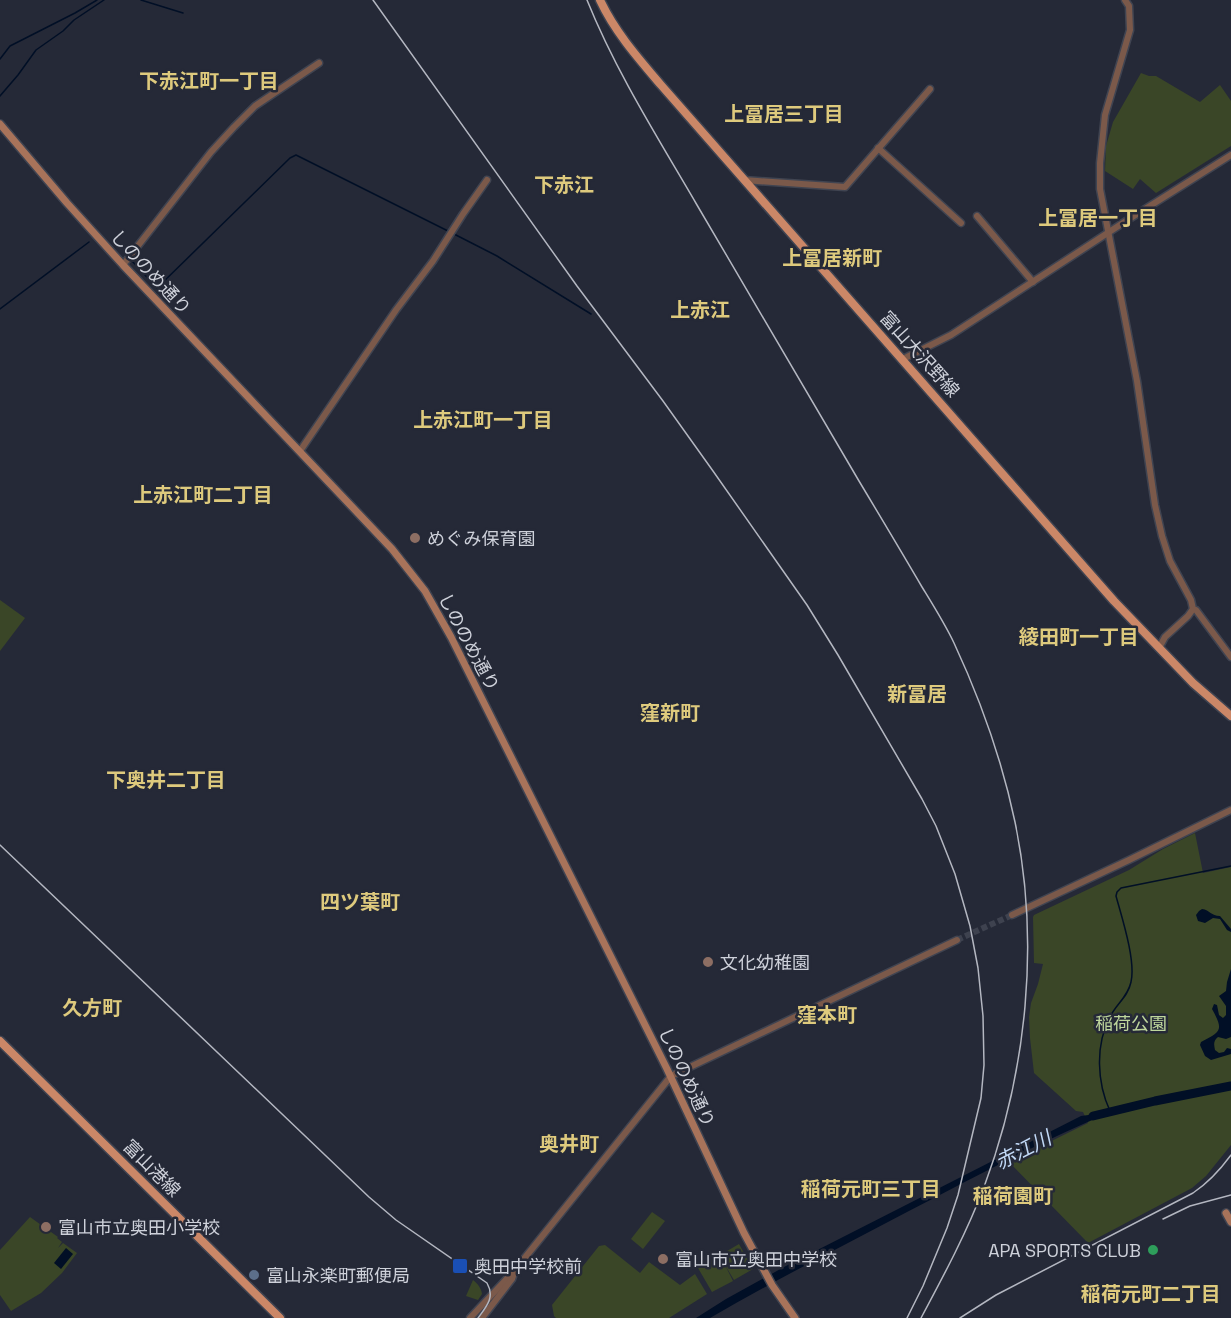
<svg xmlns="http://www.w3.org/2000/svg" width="1231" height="1318" font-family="'Space Grotesk','Noto Sans JP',sans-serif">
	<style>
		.green { fill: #3a4627 }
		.water { fill: #010f26 }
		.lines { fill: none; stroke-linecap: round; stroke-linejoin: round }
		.stream { stroke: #010f26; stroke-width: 1.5 }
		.river { stroke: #010f26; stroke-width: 9 }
		.tertiary-tunnel { stroke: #3e424f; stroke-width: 6; stroke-dasharray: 6 3; stroke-linecap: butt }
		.tertiary-casing { stroke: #404451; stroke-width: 9 }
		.secondary-casing { stroke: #404451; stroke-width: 10 }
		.primary-casing { stroke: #404451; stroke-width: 11 }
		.tertiary { stroke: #7b594a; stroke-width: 6 }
		.secondary { stroke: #a8735a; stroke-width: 7 }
		.primary { stroke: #cb8767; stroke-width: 8 }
		.tram { stroke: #b4b7c1; stroke-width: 1.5 }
		.rail { stroke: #b4b7c1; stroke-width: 1.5 }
		.education-dot { fill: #8d6e63; stroke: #252937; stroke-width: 2 }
		.leisure-dot { fill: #2e9e5b; stroke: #252937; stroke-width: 2 }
		.transit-dot { fill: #1a4fb4; stroke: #252937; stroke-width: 2 }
		.service-dot { fill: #5c6f8a; stroke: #252937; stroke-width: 2 }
		.labels { text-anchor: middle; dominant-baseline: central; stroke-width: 5; stroke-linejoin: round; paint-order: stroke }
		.street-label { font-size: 18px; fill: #ced1da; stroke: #252937 }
		.poi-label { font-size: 18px; fill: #ced1da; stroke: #252937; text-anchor: start }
		.park-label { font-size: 18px; fill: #bed69c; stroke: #252937 }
		.neighbourhood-label { font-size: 20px; font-weight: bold; fill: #deca7d; stroke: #252937 }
		.water-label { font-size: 20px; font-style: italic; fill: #c1d8f6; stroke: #252937 }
	</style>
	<rect width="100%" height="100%" fill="#252937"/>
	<g class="green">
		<path d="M1141 73 1149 76H1156L1200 102 1220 85 1231 101V146L1156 193 1140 179 1133 189 1105 171 1106 146 1113 122Z"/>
		<path d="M0 600 25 618 0 651Z"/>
		<path d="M1195 833 1203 873 1231 867V1145L1206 1176 1192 1188 1088 1243 1009 1162 1088 1123 1083 1112 1076 1111 1034 1073 1030 1038 1029 1017 1031 1003 1038 984 1043 964 1034 963 1033 917 1034 915 1129 870 1163 849Z"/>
		<path d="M652 1212 665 1221 643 1249 631 1239Z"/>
		<path d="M30 1217 58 1237 57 1238 62 1242 58 1248 63 1243 77 1253 62 1273 41 1293 11 1311 0 1295V1250Z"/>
		<path d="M739 1244 753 1269 734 1280 725 1265 733 1281 712 1292 698 1268Z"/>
		<path d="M605 1245 640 1273 649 1262 680 1285 695 1274 707 1294 669 1318H556L554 1316 552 1305 599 1246Z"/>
		<path d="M473 1280C478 1284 481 1288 482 1294L478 1300 466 1296Z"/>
	</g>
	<g class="water">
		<path d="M1202 909C1210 910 1211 916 1220 916L1231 929V932L1227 930 1220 919 1213 918 1205 923 1198 921 1196 915 1199 911Z"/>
		<path d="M1231 969V1037L1226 1039 1218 1037C1213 1041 1214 1045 1215 1050L1219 1053 1224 1052 1227 1048 1231 1049V1054L1211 1060 1205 1056 1200 1045 1201 1042C1221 1031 1224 1031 1212 1009L1214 1004 1217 1005 1219 1015 1223 1018 1226 1015V1006L1219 996 1226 991 1227 982Z"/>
		<path d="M1111 1112C1042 1141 974 1177 907 1212 841 1247 775 1280 710 1318H696L726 1299 784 1267 1081 1116Z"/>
		<path d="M66 1248 73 1254 61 1269 54 1263Z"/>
	</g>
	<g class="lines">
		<g class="stream">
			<path d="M141 0 183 13"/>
			<path d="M0 59 10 46 75 13 97 0"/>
			<path d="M0 96 18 75 36 50 63 31 74 20 104 0"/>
			<path d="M452 233 497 256 591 314"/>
			<path d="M132 261 157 288 290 158 296 155 448 231"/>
			<path d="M0 309 89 242"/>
			<path d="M1110 1111C1097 1083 1095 1045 1110 1017 1116 1004 1128 997 1131 982 1136 961 1122 918 1116 896L1117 892 1121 888 1231 866"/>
		</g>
		<path class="river" d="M1093 1116 1155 1101 1231 1086"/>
		<path class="tertiary-tunnel" d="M957 940 1012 915"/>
		<g class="tertiary-casing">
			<g id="tertiary">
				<path d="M1125 0 1129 6 1130 30 1105 115 1100 163V189L1137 381 1155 505 1162 536 1170 561 1191 600 1193 609 1196 610 1231 657"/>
				<path d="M878 148 961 223"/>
				<path d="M744 180 845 187 930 89"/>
				<path d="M977 216 1033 282"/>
				<path d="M123 265 211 152 234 127 255 106 319 63"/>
				<path d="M903 359 951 335 1126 221 1231 155"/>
				<path d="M300 451 396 310 433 261 463 214 487 180"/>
				<path d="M1159 648 1165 637 1188 616 1193 609"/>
				<path d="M1012 915 1129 860 1231 810"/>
				<path d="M470 1318 515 1270 671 1076 957 940"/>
				<path d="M482 1318 512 1279 515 1270"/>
			</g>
		</g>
		<g class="secondary-casing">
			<g id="secondary">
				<path d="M0 124 67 203 123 265 392 549 425 591 451 637 667 1069 744 1233 772 1285 795 1318"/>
				<path d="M1226 1213 1231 1222"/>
			</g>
		</g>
		<g class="primary-casing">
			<g id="primary">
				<path d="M600 0C615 32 638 58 661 85L1114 601 1193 683 1231 716"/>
				<path d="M0 1041 280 1318"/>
			</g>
		</g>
		<use href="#tertiary" class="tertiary"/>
		<use href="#secondary" class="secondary"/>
		<use href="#primary" class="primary"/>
		<path class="tram" d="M0 845 369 1197 396 1220 487 1283C495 1297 487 1306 478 1318"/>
		<g class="rail">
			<path d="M373 0 577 286 663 401 713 471 807 605 838 655 922 799 936 826 955 874 970 926 978 968 983 1016 984 1065 981 1098 958 1195 947 1228 923 1286 907 1318"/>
			<path d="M587 0C616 72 658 138 697 205 750 297 804 389 859 481 880 516 901 551 922 587 933 605 945 624 954 643 981 701 1002 760 1015 822 1040 942 1027 1072 984 1187 967 1232 944 1275 921 1318"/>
			<path d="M1163 1219 1190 1206 1231 1195"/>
			<path d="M960 1318 996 1295 1193 1193C1208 1183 1220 1170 1231 1155"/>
		</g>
	</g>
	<g class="education-dot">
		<circle cx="415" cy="538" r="6"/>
		<circle cx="708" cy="962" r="6"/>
		<circle cx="46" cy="1227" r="6"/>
		<circle cx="663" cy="1259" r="6"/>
	</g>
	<circle class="leisure-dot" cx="1153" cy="1250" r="6"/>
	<rect class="transit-dot" x="452" y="1258" width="16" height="16" rx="3"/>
	<circle class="service-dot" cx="254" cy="1275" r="6"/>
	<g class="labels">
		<g class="street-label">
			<text transform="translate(151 272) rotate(47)">しののめ通り</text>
			<text transform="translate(920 354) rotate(48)">富山大沢野線</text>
			<text transform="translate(469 642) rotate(62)">しののめ通り</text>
			<text transform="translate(687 1077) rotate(65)">しののめ通り</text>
			<text transform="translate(152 1168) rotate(45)">富山港線</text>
		</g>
		<g class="poi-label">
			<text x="427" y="538">めぐみ保育園</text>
			<text x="720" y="962">文化幼稚園</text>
			<text x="58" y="1227">富山市立奥田小学校</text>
			<text x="1141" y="1250" text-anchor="end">APA SPORTS CLUB</text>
			<text x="675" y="1259">富山市立奥田中学校</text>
			<text x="474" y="1266">奥田中学校前</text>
			<text x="266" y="1275">富山永楽町郵便局</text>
		</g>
		<g class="park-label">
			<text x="1131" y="1023">稲荷公園</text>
		</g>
		<g class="neighbourhood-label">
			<text x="209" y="81">下赤江町一丁目</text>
			<text x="784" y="114">上冨居三丁目</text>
			<text x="564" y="185">下赤江</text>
			<text x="1098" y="218">上冨居一丁目</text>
			<text x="832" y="258">上冨居新町</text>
			<text x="700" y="310">上赤江</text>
			<text x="483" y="420">上赤江町一丁目</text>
			<text x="203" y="495">上赤江町二丁目</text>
			<text x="1079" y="637">綾田町一丁目</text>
			<text x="917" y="694">新冨居</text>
			<text x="670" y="713">窪新町</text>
			<text x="166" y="780">下奥井二丁目</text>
			<text x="360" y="902">四ツ葉町</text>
			<text x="92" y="1008">久方町</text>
			<text x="827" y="1015">窪本町</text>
			<text x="569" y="1144">奥井町</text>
			<text x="871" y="1189">稲荷元町三丁目</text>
			<text x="1013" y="1196">稲荷園町</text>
			<text x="1151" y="1294">稲荷元町二丁目</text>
		</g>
		<g class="water-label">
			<text transform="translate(1023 1150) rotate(-27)">赤江川</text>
		</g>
	</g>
</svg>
